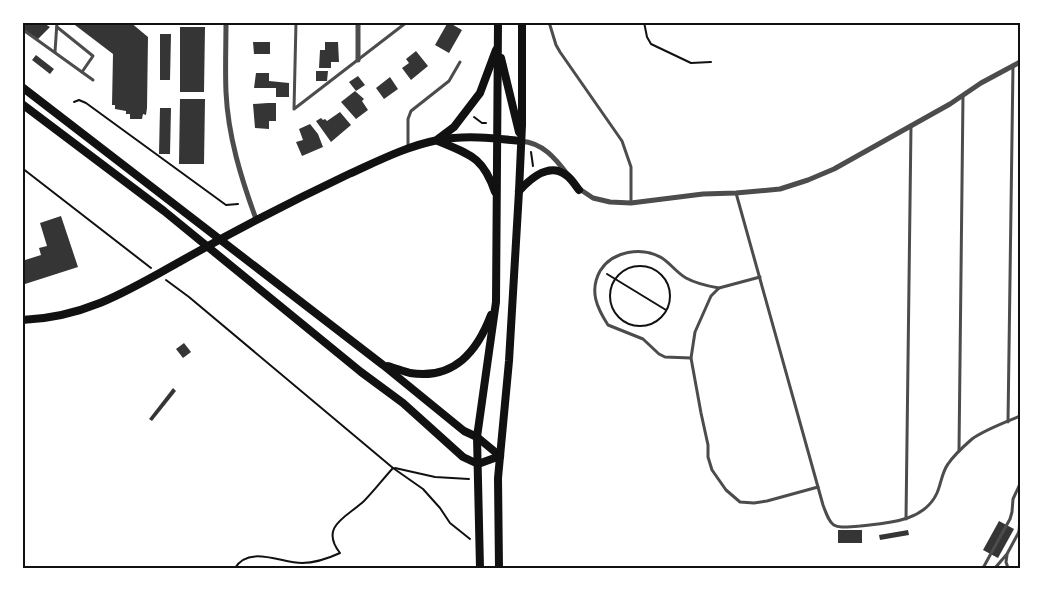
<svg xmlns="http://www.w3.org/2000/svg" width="1043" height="591" font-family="Jost,sans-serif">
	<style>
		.building { fill: #353535 }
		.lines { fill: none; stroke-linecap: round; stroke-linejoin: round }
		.path { stroke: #111; stroke-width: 2 }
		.service { stroke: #4c4c4c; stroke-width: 3 }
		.minor { stroke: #4c4c4c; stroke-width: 5 }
		.secondary { stroke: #111; stroke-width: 8 }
		.neatline { fill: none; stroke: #111; stroke-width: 2 }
	</style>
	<rect width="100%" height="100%" fill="#fff"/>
	<g class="building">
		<path d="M22 22H46L45 24 50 27 38 39 22 28Z"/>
		<path d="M71 22H130L148 37 147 108 146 115 143 114 142 119H130V114H126V111L115 109V105H112L113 54Z"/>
		<path d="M448 22 462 30 449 53 435 45Z"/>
		<path d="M180 27H205L204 92H180Z"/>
		<path d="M160 34H171L170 80H160Z"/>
		<path d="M253 42H270V54H254Z"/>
		<path d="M325 42H338L339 62H331V68H319L320 50H325Z"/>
		<path d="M416 51 428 66 411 80 402 68 409 63 406 59Z"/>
		<path d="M36 55 54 69 50 74 32 60Z"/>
		<path d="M316 71H328L327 81H316Z"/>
		<path d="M256 73H269V81L289 83V97H276V88H254Z"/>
		<path d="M358 76 365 85 356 91 349 82Z"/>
		<path d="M390 77 398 89 384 99 376 88Z"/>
		<path d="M355 91 364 99 362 101 368 110 356 119 341 102Z"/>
		<path d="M180 99H205L204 164H179Z"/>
		<path d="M268 103H276V121H269V129L255 128 253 104Z"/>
		<path d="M160 108H171L170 154H159Z"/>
		<path d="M340 112 351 125 331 142 316 121 321 118 323 120 325 119 327 121Z"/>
		<path d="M310 124 318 134 323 147 302 156 296 142 303 140 299 129Z"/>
		<path d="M61 216 78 267 25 284 22 275V261L41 255 39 248 47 246 40 223Z"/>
		<path d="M184 343 191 352 183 358 176 349Z"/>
		<path d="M173 388 176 391 152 421 149 419Z"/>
		<path d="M999 521 1014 529 998 558 983 550Z"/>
		<rect x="838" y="530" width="24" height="13"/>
		<path d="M908 530 909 535 880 540 879 535Z"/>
	</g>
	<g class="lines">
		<g class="path">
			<path d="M644 22 647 37 651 44 691 63 711 62"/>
			<path d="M74 102 79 100 86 103 226 205 238 204"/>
			<path d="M474 117 482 123H486"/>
			<path d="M531 152 533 166"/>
			<path d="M22 168 151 268"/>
			<circle cx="640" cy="296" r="30"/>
			<path d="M607 274 666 310"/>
			<path d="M166 280 189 297 393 468 423 489 440 508 450 523 470 539"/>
			<path d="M395 468 435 477 469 479"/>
			<path d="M235 568C249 545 281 563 302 563 316 563 327 559 340 553 319 526 347 517 364 501 374 491 383 479 393 468"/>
		</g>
		<g class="service">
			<path d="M296 22 294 109 407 22"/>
			<path d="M549 22 556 45 560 52 622 141 631 167V203"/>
			<path d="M57 27 93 56 82 72"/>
			<path d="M22 29 93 80"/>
			<path d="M55 52 57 22"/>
			<path d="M408 148V119L411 111 449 81 460 62"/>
			<path d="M736 193 823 505C832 530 833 528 860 526 887 523 924 522 937 493 941 484 942 472 948 464 954 455 964 446 972 439 984 430 1006 422 1020 416"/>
			<path d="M760 277 719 288 711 296 695 332 691 358 701 413 708 445V457L712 470 726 490 740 502 754 503 767 501 818 487"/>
			<path d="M691 358 665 357 659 354 643 339 608 325C597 308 589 291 600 271 612 251 642 246 662 258 671 264 677 273 686 278 697 284 707 286 719 288"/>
			<path d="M1008 422 1013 65"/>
			<path d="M959 451 963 95"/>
			<path d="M906 519 911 125"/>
			<path d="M1019 532 1020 517"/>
			<path d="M1007 555 1006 562 1008 568"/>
			<path d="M983 568 1010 519 1012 512 1013 499 1020 484"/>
			<path d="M995 568 1007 554 1020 530"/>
		</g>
		<g class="minor">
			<path d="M226 22C226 46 225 69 226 92 228 136 241 178 256 219"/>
			<path d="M358 60V22"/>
			<path d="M521 141C543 143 555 158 568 175"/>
			<path d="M578 188 593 198 610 202 631 203 703 194 736 193 780 189 808 180 834 169 950 104 981 83 1020 62"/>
		</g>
		<g class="secondary">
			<path d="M501 58 519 132"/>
			<path d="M22 87 383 365 464 431 477 437 500 456"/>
			<path d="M22 104 164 211 361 372 403 403 463 457 478 464 500 456"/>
			<path d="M438 139 454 127 480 93 496 50"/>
			<path d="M438 141C471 155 483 157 495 192"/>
			<path d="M519 191C531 178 549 162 566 175 571 178 575 185 579 190"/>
			<path d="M22 320C84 318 128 291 181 261 236 230 292 201 349 174 378 161 407 146 438 140 466 135 493 138 521 141"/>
			<path d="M388 366C395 368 403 371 410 373 454 380 477 352 491 315"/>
			<path d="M480 568 477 437 496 302 498 22"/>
			<path d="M499 568 498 478 509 361 519 191 522 125V22"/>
		</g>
	</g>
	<rect width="1043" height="591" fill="none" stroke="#ffffff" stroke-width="48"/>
	<rect x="24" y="24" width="995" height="543" class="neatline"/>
</svg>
